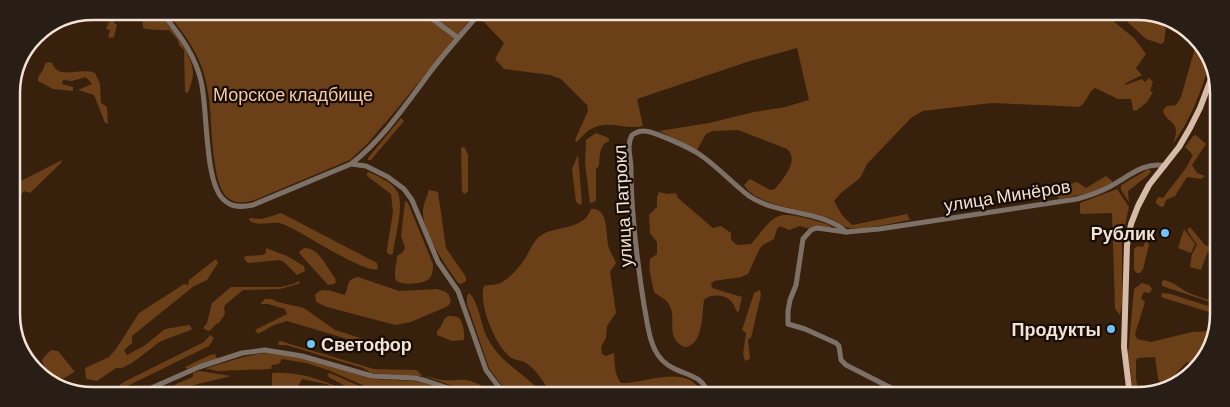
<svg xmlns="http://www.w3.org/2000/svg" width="1230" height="407" font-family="Barlow,sans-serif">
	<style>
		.green { fill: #6b3f17 }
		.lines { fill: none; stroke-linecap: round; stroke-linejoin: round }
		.minor { stroke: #7d7167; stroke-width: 5 }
		.major { stroke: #d5bba8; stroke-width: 6 }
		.poi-dot { fill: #73c1f5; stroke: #170d05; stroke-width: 2 }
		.labels { text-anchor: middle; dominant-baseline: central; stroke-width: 4.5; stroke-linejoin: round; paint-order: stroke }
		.park-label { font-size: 18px; fill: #f6c9a6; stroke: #170d05 }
		.street-label { font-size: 18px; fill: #f3e3d7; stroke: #170d05 }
		.poi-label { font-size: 18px; font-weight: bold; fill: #f3e3d7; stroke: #170d05; text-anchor: end }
		.rim { fill: none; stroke: #f3e3d7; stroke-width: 2.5 }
	</style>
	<rect width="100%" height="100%" fill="#37200c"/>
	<g class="green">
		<path d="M114 11 125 12 119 20H114V23L117 25 114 37 110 38 108 36 110 30 106 29Z"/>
		<path d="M133 11H157C169 26 193 54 193 73 193 80 190 87 188 93L185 92 184 50 179 45 178 40 169 30C160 31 153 29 145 29L143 27 142 16Z"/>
		<path d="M166 11 476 12 398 108 367 144 350 160 252 201C244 203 234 204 227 197 212 184 212 128 210 108 209 96 207 85 204 74 197 50 182 31 166 11Z"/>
		<path d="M488 12 1105 14 1135 39 1146 54 1136 68 1142 75 1126 83 1125 85 1142 79 1145 82 1149 78 1153 82 1150 91 1153 92 1147 102 1136 111 1133 110 1131 99H1118L1095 88C1088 92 1087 103 1079 107L992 103 923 111 911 118 867 164 860 178 841 193 834 201 842 215 852 225 907 214 910 220C898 222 859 231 849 228 842 227 836 220 829 218 806 210 756 206 744 185L750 179 770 190 775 189C783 178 800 161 787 149L738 130 713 131 706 134 697 150 659 131 709 123 754 112 785 107 809 100 797 48 750 61 637 99 643 126C625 130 608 119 591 129 585 132 581 139 576 142L575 140 588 111 587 105 561 79 550 75 504 69 495 59 504 43 481 19Z"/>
		<path d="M1119 14H1158L1160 15 1159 23 1166 28 1164 42 1161 44 1146 39Z"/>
		<path d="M1197 41H1199L1210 62C1201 92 1191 119 1173 144 1174 141 1176 135 1176 131 1176 121 1164 120 1163 110L1167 106 1176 105 1181 97Z"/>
		<path d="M48 62 52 63C53 65 54 68 57 70 65 76 84 68 95 73L100 84 101 103 107 107 108 124 105 123 94 95 78 90 92 84 86 77 72 81 63 80 62 84 73 87V91L53 89 38 81V77L43 70 45 64Z"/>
		<path d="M401 118 404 121 371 160H368V158Z"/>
		<path d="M596 133 609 138V141C599 145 600 155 599 166L596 169V200L594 202 590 203 585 163 586 143V140Z"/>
		<path d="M1196 135 1206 144 1192 165 1197 173 1205 176 1201 179 1187 177 1175 196 1166 200 1164 206 1161 207 1156 203V201L1158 197 1163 198 1186 168 1193 155 1185 147 1193 136Z"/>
		<path d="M463 147 465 148 468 155V191L465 194 462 192 461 148Z"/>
		<path d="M578 155 582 203 580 205 576 202 572 169Z"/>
		<path d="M62 160 61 163 30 193 24 191 12 206V190L17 183Z"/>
		<path d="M1147 170H1150L1151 172 1146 177 1128 191 1129 202 1121 190V185Z"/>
		<path d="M369 172C379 177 393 182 398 193 404 206 395 238 393 253L391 255 387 253V249L393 212 391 194 367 176V173Z"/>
		<path d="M1106 176 1112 181V183L1090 193 1059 199 1055 194 1058 188 1077 182 1086 188Z"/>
		<path d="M1117 189 1129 207 1122 239V305L1120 315 1115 309 1112 213 1082 214 1080 213V203Z"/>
		<path d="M429 190 438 192 446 248 466 277V281L461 284 458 283C446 266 421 231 423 209 424 203 427 196 429 190Z"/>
		<path d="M659 192 667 194 676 193 678 198 713 228 721 226 731 233V239L734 243 738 245 751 244C759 236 768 220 779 216 790 212 819 222 830 225L831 227 807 228 800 226 789 230 780 226 777 229 774 239 763 245 760 248 748 274 741 277 714 281 711 284 712 288 742 297 739 311 737 312C735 308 734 304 731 301 724 294 710 294 704 300 702 314 703 347 684 347 663 336 679 318 668 303 665 298 658 296 654 292 652 281 648 270 650 259L657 254V242L650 233 649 215 657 207V197Z"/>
		<path d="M405 201 408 203 433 264C433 269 433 275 429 279 424 284 400 286 396 280 393 275 397 262 397 256L403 252 405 248 401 236Z"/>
		<path d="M591 209C610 207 605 237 609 248 611 254 614 257 616 263L610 272 616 313 607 326 606 338 601 347 602 354 606 356 614 353C615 364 614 374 621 383 646 384 689 362 702 394H551C547 386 533 365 524 362 519 360 514 360 510 357 495 345 478 304 484 286 490 284 496 286 502 282 509 278 517 270 522 263 530 253 532 239 545 233 561 226 584 229 591 209Z"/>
		<path d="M281 213 377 263 378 269C364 274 301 231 283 224 272 220 258 228 249 220L250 218 262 219Z"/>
		<path d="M1190 227 1205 245 1210 247 1216 254V258L1210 251H1208L1201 270 1190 267 1192 254 1197 245 1187 230Z"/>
		<path d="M1184 229 1195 244 1191 253 1178 248Z"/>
		<path d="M1145 242H1148L1149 245 1143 269 1140 273H1137L1134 270V249L1137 246 1143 247Z"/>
		<path d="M266 248 287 256 304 266 305 271 297 275 285 263 280 260 248 263 244 259 245 256 263 255 266 253Z"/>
		<path d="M304 248C319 247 327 268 335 278L336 282 334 284 328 285 300 254 299 252Z"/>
		<path d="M216 259 218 263 207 280 194 286 132 336V343L124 350 127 355 144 346 165 329 189 325 192 328 191 330 161 341 132 363 122 368H116L97 381 86 379 85 368 109 357 116 349 139 313 184 284 188 285 189 280Z"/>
		<path d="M358 277 399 291 437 289 446 292 449 295 451 301 449 305 446 307 411 322 395 325 327 307 316 302 315 295C323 285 334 293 345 295 349 286 346 279 358 277Z"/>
		<path d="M1164 280C1172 282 1176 285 1182 289 1188 294 1207 299 1216 302V304L1162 286V281Z"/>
		<path d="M299 281 300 283 298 284 280 289 243 290 225 305 224 308 225 314 219 323C214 324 213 330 208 331L203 328 207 323 212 303 231 287H281L293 284Z"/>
		<path d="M1142 283 1149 285 1152 289 1150 293 1144 292 1141 298 1145 302 1135 334 1137 339 1151 342 1192 332 1210 331 1216 328V335L1195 367 1190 362 1186 363 1167 383H1161L1158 379 1155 357 1138 358 1136 360V379L1140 396H1134L1128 355 1134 289Z"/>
		<path d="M760 290 761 295 751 338 748 339 750 359 745 361 743 354 746 333 742 330 743 327 754 293Z"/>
		<path d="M469 293C479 301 481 327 488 339 501 364 526 374 543 394H508L489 368 467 304V296Z"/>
		<path d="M1162 293 1171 294 1208 306 1211 311 1209 312 1164 298 1161 297Z"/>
		<path d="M265 299H272L278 302 304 308 335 330 386 346 409 345V353L405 355 385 349 384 350 287 321 274 325 258 334 255 330 287 314 285 309 268 304H260Z"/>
		<path d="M448 316C449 316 456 316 457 317 463 319 465 334 464 340L452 341 437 335V331C443 327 442 319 448 316Z"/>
		<path d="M210 335 214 338 209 346 113 393H109L124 382 204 342Z"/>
		<path d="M280 341 374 369 416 370 422 375 420 376 371 373 363 368 286 345H279L278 342Z"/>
		<path d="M51 350 58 351 75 372C72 373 67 377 64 378 53 381 45 369 42 361L44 357Z"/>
		<path d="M269 353 302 358 372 379 414 381 430 384 460 394H383L328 370 306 363 282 359 279 364 272 365 271 369 218 371 207 369V368C228 362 247 354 269 353Z"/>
		<path d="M215 354 217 359 187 369 185 367 210 355Z"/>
		<path d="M199 371 231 376 178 389 179 393H167L176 384 193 377V373Z"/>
		<path d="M272 373C300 371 327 381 352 394 337 394 338 388 326 384 318 382 310 381 302 379 297 392 288 391 275 389L272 387Z"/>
		<path d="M330 373 364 388 351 389 330 378 327 375Z"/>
		<path d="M425 376C430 376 437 380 443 380 459 382 462 376 478 384 484 387 488 387 489 394H474Z"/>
	</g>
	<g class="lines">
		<g class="minor">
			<path d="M161 11C178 33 195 54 201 81 208 109 204 183 224 200 232 208 243 207 253 205L351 164C383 139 407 103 431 71 447 50 464 31 481 12"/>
			<path d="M423 12 458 38"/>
			<path d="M351 164 366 166 388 177 404 189 412 200 438 262 458 291 486 370 504 394"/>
			<path d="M140 393 199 367 242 353 265 350 302 356 372 376 415 378 427 381 466 394"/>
			<path d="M156 393 160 384"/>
			<path d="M233 393 259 392 263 393"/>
			<path d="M707 394C706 377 686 375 673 368 665 364 659 358 655 350 648 337 647 320 644 305 637 260 631 215 631 169 631 157 626 146 632 135 635 133 639 131 643 131 652 130 690 148 699 154 717 166 732 183 749 196 776 215 823 210 846 232"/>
			<path d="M905 395 846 365 841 360 839 346 836 343 805 329 788 324V311L790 300 796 285 803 239 811 230 817 228 846 232 879 229 1077 199C1088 196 1097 193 1107 188 1124 180 1145 160 1165 166"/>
		</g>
		<path class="major" d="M1130 396 1124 347 1127 245 1131 224 1138 206 1149 185 1179 147 1190 128 1200 108 1214 71"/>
	</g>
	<g class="poi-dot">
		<circle cx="1165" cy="233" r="5"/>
		<circle cx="1111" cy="329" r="5"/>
		<circle cx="311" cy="344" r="5"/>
	</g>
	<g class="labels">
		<g class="park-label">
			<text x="293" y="94">Морское кладбище</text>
		</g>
		<g class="street-label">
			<text transform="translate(1007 195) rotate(-9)">улица Минёров</text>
			<text transform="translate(622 206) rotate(-93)">улица Патрокл</text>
		</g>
		<g class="poi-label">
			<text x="1155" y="233">Рублик</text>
			<text x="1101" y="329">Продукты</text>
			<text x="321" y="344" text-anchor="start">Светофор</text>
		</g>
	</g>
	<path d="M0 0H1230V407H0ZM93 20H1137A73 73 0 0 1 1210 93V314A73 73 0 0 1 1137 387H93A73 73 0 0 1 20 314V93A73 73 0 0 1 93 20Z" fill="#291e16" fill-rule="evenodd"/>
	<path class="rim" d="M93 20H1137A73 73 0 0 1 1210 93V314A73 73 0 0 1 1137 387H93A73 73 0 0 1 20 314V93A73 73 0 0 1 93 20Z"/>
</svg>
